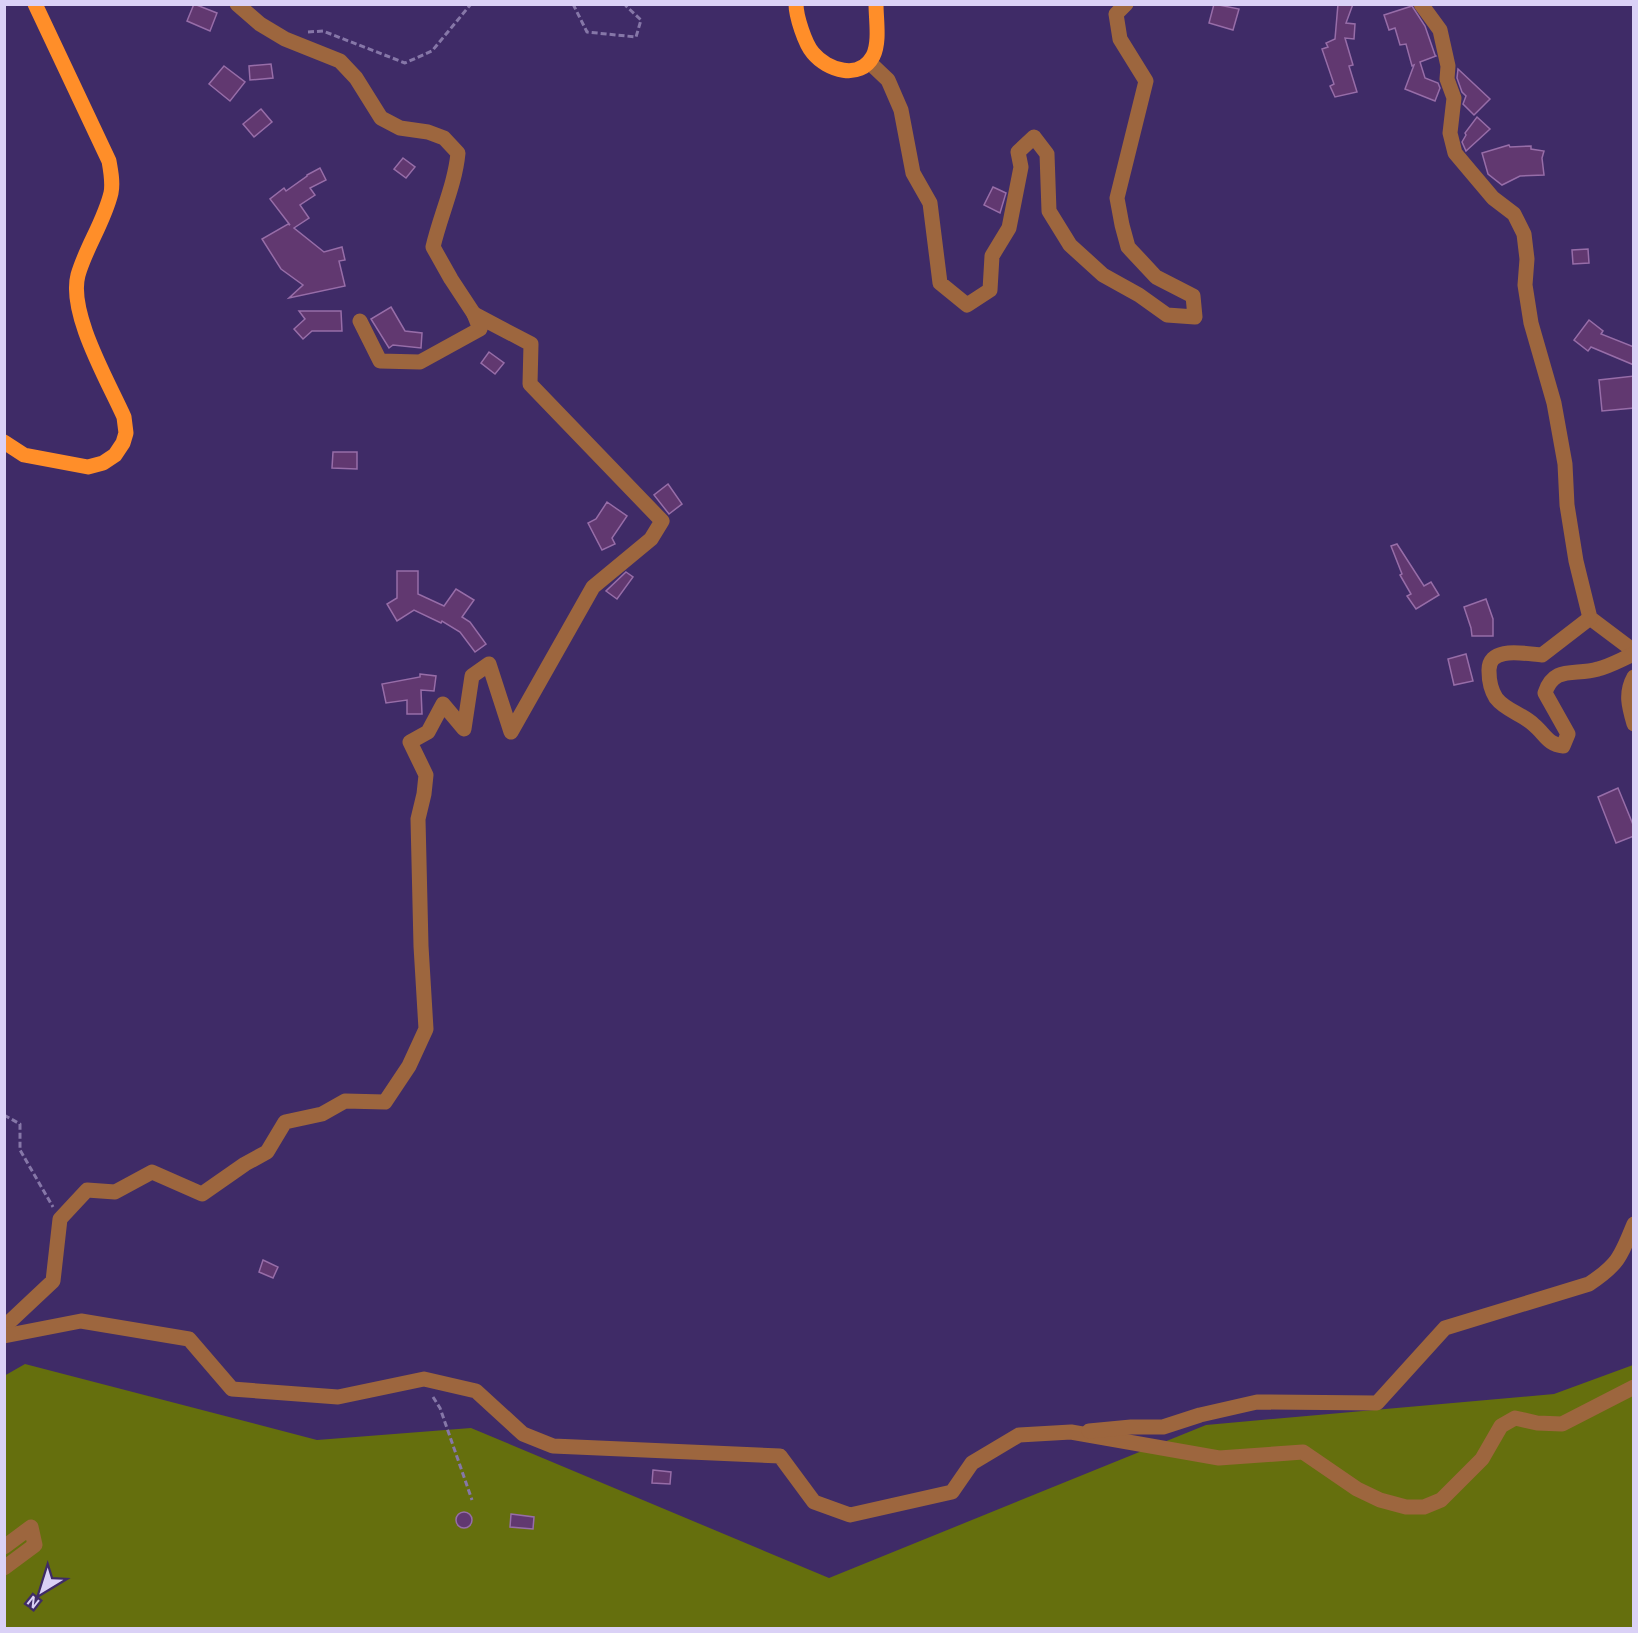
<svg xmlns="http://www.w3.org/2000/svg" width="1638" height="1633" font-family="'Alegreya Sans',sans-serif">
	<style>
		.forest { fill: #656f0d }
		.building { fill: #613870; stroke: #976da8; stroke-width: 1.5 }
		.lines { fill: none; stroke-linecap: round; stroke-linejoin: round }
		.path { stroke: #8677a8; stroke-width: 3; stroke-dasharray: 6 3; stroke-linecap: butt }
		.minor { stroke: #9d663e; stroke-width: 15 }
		.major { stroke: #ff8e29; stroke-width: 15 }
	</style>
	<rect width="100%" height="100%" fill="#3f2b67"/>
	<path class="forest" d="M25 1364 317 1440 471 1428 829 1578 1206 1425 1554 1394 1633 1365V1628H5L4 1376Z"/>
	<g class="building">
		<path d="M194 4 217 13 210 31 187 21Z"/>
		<path d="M1214 4 1239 9 1233 30 1209 23Z"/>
		<path d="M1338 4H1353L1346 23 1355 24 1354 39 1345 38 1353 65 1349 66 1357 92 1335 97 1330 86 1334 84 1322 49 1328 47 1326 43 1335 39Z"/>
		<path d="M1412 6 1425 26 1435 55 1436 56 1420 62 1425 78 1438 83 1440 88 1435 101 1405 89 1414 65 1412 66 1406 44 1400 45 1395 28 1389 30 1384 15Z"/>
		<path d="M271 64 273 78 250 80 249 66Z"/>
		<path d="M224 66 245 82 230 101 209 84Z"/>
		<path d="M1458 69 1490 99 1474 115 1463 104 1466 96 1462 92 1457 78Z"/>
		<path d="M261 109 272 122 254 137 243 124Z"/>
		<path d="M1477 117 1490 129 1466 151 1462 142 1466 135 1465 133Z"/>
		<path d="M1509 145 1510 147 1531 146V149L1544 151 1542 158 1544 175 1520 176 1502 185 1488 174 1482 153Z"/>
		<path d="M403 158 415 167 406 178 394 169Z"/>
		<path d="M320 168 326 180 310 188 315 195 300 205 309 218 294 228 324 252 342 247 345 260 339 261 345 286 289 298 303 285 281 269 262 239 288 224 290 225 270 199 284 188 286 191 307 176V175Z"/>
		<path d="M993 187 1006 193 1000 213 984 205Z"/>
		<path d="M1588 249 1589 263 1573 264 1572 250Z"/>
		<path d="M391 307 405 331 422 333 421 348 393 345 389 348 371 319Z"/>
		<path d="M299 311H341L342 331H312L303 339 294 329 305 319Z"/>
		<path d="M1589 320 1603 331 1601 334 1634 347V365L1591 347 1588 351 1574 340Z"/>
		<path d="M489 352 504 363 495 374 481 363Z"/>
		<path d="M1634 376V408L1602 411 1599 380Z"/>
		<path d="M333 452H357V469L332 468Z"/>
		<path d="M668 484 682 504 669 514 654 495Z"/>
		<path d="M607 502 627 516 612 538 615 544 602 550 588 523 596 519Z"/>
		<path d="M1397 544 1424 586 1431 582 1439 595 1416 609 1407 596 1411 594 1400 575 1402 574 1391 546Z"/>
		<path d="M397 571H418V594L444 606 456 589 474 600 462 617 470 622 486 644 475 652 460 632 442 621 441 623 414 610 397 621 387 604 397 598Z"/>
		<path d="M626 572 633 577 617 599 606 591Z"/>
		<path d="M1486 599 1493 619V636H1472L1471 628 1464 607Z"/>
		<path d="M1466 654 1473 681 1454 685 1448 659Z"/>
		<path d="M420 674 436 676 434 691 421 690 422 714H407V700L386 703 382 684 420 677Z"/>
		<path d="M1618 788 1634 827V836L1616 843 1598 797Z"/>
		<path d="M263 1260 278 1267 273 1278 259 1272Z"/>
		<path d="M653 1470 671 1472 670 1484 652 1483Z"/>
		<circle cx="464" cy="1520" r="8"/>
		<path d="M511 1514 534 1517 533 1529 510 1527Z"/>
	</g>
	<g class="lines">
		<g class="path">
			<path d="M573 4 587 32 636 37 641 20 626 6 627 4"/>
			<path d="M308 32 323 31 405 63 432 51 471 4"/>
			<path d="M4 1115 20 1124V1150L53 1207"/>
			<path d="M433 1397 440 1408 472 1500"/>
		</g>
		<g class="minor">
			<path d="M237 4 260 24 285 39 340 61 356 78 381 118 400 128 428 132 444 138 458 153C455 185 440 216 433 247L451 279 474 314"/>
			<path d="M1421 4 1440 30 1448 66 1447 79 1454 98 1450 133 1455 153 1493 198 1514 214 1524 234 1527 259 1525 285 1531 323 1554 403 1565 464 1567 505 1576 561 1590 618 1634 651"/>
			<path d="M869 62 888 80 901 110 913 173 930 203 940 283 967 305 990 290 992 256 1009 228 1021 167 1018 152 1034 137 1047 154 1049 211 1070 245 1103 275 1139 295 1167 315 1195 317 1193 296 1156 277 1128 247 1122 225 1117 198 1146 81 1120 39 1116 14 1126 4"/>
			<path d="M1590 618 1542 655C1526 654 1488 645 1489 671 1489 680 1491 690 1496 698 1506 711 1523 714 1534 725 1545 734 1548 745 1563 746L1568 734 1545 693C1554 665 1575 676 1598 669 1610 666 1622 659 1634 654"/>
			<path d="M1634 677C1625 693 1629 707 1634 724"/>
			<path d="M4 1327 53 1281 60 1219 87 1190 115 1192 152 1172 202 1194 245 1164 267 1152 285 1122 322 1114 345 1101 385 1102 409 1066 426 1029 421 946 418 819 424 794 426 775 410 742 428 732 443 704 464 729 472 676 489 664 511 732 593 587 651 539 662 521 530 384 531 344 474 314 480 329 420 362 380 361 360 321"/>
			<path d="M4 1336 81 1321 189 1339 232 1389 338 1397 424 1379 476 1391 523 1434 553 1446 780 1456 814 1502 850 1515 952 1492 972 1463 1019 1435 1071 1432 1219 1458 1303 1452 1357 1489 1380 1500 1406 1507H1424L1441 1500 1482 1459 1501 1426 1515 1418 1537 1423 1562 1424 1634 1387"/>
			<path d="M1089 1431 1131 1427H1163L1200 1415 1257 1402 1377 1403 1445 1328 1589 1284C1619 1264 1621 1256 1634 1224"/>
			<path d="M4 1547 31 1527 35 1545 4 1568"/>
		</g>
		<g class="major">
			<path d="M796 4C796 16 805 44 813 53 827 70 860 81 873 56 880 42 876 20 876 4"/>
			<path d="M4 442 24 455 88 467 103 463 115 455 123 443 126 433 124 417C108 381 68 313 78 275 86 247 104 222 111 193 113 183 111 172 109 161L35 4"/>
		</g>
	</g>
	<rect width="1638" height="1633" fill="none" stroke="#dad1f6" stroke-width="12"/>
	<g transform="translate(42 1591) rotate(218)" stroke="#3f2b67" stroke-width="4.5" paint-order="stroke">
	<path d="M0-4.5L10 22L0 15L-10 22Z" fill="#dad1f6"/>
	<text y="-9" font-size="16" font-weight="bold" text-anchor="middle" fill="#dad1f6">N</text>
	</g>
</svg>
